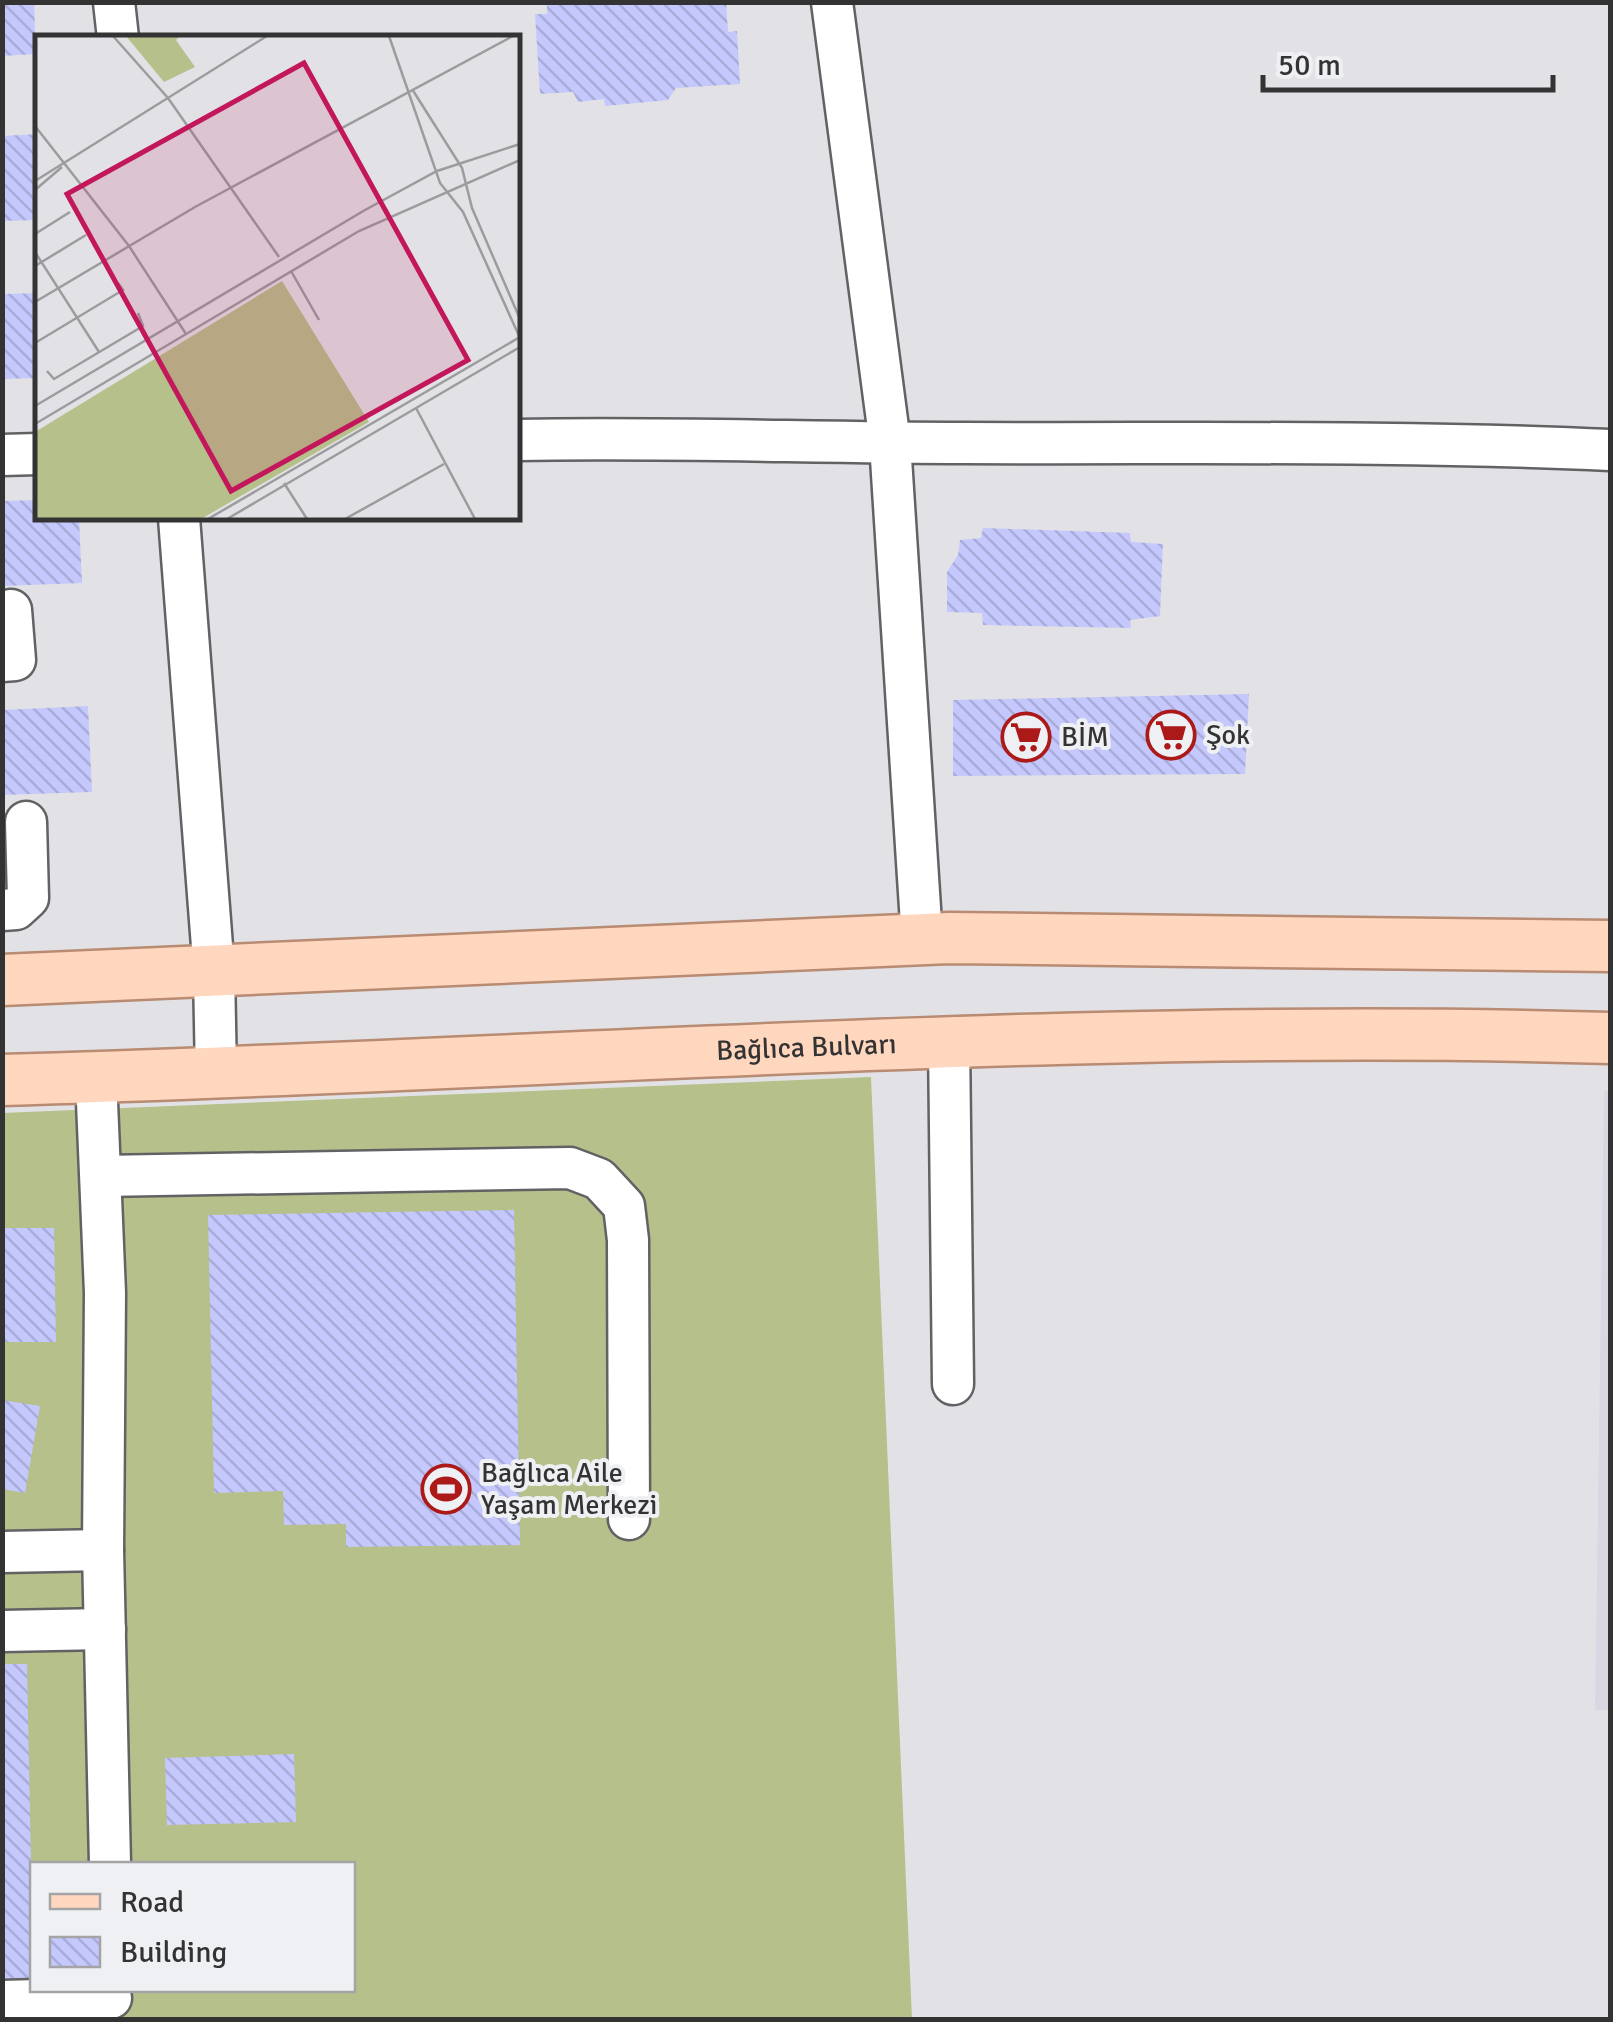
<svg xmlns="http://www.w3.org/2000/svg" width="1613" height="2022" font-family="Signika,sans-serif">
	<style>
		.built { fill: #d7d8e3 }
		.pitch { fill: #b6c08a; fill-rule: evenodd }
		.building { fill: url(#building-back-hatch) }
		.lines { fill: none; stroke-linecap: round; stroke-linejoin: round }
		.minor-casing { stroke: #626265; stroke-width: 45 }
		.major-casing { stroke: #b88b72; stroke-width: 55 }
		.minor { stroke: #fff; stroke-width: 40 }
		.major { stroke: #ffd6be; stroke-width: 50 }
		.labels { text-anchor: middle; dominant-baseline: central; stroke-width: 8; stroke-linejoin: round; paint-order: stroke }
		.poi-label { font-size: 28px; fill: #333334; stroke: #eff0f4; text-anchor: start }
		.street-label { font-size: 28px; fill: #333334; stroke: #eff0f4 }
		.inset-road { fill: none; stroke: #9c9c9f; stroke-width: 2.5 }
		.view { fill: #c2185b; fill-opacity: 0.15; stroke: #c2185b; stroke-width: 5 }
		.inset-edge { fill: none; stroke: #333334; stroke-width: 5 }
	</style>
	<defs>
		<pattern id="building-back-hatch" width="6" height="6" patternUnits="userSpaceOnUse" patternTransform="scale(2.5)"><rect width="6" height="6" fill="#c4c8fc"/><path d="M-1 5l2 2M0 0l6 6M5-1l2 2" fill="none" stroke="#a9acd9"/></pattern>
	</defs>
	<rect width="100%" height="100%" fill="#e2e2e6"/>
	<path class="built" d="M1604 1091H1610V1710H1595Z"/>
	<path class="pitch" d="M871 1077 912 2019H3L2 1113ZM32 1864H352V1990H32Z"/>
	<g class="building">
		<path d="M2 2H34L36 54 2 56Z"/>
		<path d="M547 2H726L728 32 737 31 740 84 676 88 668 100 605 106 604 99 578 102 573 92 540 94 535 14H547Z"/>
		<path d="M38 134V220L2 221V136Z"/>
		<path d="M38 293V378L2 379V294Z"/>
		<path d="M38 500V518H79L82 583 2 586V501Z"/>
		<path d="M983 528 1130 533 1131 542 1163 544 1160 616 1130 620 1131 628 983 625 982 613 947 612V572L958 555 960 540 981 538Z"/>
		<path d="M1249 694 1245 774 953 776V700Z"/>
		<path d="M88 706 92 792 2 795V710Z"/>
		<path d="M514 1210 520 1545 346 1547V1524L284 1525 283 1491 214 1493 208 1215Z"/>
		<path d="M2 1228H54L56 1342H2Z"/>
		<path d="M2 1400 40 1406 25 1493 2 1489Z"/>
		<path d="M2 1664H27L32 1913V1990L2 1997Z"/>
		<path d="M294 1754 296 1822 167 1825 165 1758Z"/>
	</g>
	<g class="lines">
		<g class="minor-casing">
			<g id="minor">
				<path d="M114 2 118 38"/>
				<path d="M832 2 890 443 922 939"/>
				<path d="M518 440C667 437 816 443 965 443 1180 444 1396 440 1610 450"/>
				<path d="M2 455 38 454"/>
				<path d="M179 518 214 972 216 1075"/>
				<path d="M2 661 15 660 11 610"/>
				<path d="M2 910 16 909 28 898 26 822"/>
				<path d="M949 1040 953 1384"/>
				<path d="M96 1078 105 1293 103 1550 110 1864"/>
				<path d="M102 1176 570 1168 599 1179 624 1206 628 1240 629 1519"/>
				<path d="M2 1552 103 1550"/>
				<path d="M2 1631 105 1629"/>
				<path d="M2 2001 111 1998"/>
			</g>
		</g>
		<g class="major-casing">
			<g id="major">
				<path d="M2 980 949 938 1610 946"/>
				<path id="s1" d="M2 1080C539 1065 1074 1022 1610 1038"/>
			</g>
		</g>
		<use href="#minor" class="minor"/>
		<use href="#major" class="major"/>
	</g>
	<defs>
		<g id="supermarket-ring" transform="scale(2.5)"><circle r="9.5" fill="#eff0f4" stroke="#ab1919" stroke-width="1.5"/><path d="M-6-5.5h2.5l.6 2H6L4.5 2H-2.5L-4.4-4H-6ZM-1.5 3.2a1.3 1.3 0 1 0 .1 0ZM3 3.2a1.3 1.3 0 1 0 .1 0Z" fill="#ab1919"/></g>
		<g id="stadium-ring" transform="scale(2.5)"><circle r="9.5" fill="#eff0f4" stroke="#ab1919" stroke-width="1.5"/><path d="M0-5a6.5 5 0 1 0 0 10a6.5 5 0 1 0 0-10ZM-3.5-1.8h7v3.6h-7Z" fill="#ab1919"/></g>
	</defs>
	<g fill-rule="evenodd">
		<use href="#supermarket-ring" x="1171" y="735"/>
		<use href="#supermarket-ring" x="1026" y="737"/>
		<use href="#stadium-ring" x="446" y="1489"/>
	</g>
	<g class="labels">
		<g class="poi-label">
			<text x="1206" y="735">Şok</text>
			<text x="1061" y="737">BİM</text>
			<text x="481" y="1473">Bağlıca Aile<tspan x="481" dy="32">Yaşam Merkezi</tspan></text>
		</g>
		<g class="street-label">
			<text stroke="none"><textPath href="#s1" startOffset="805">Bağlıca Bulvarı</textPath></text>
		</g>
	</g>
	<g transform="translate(35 35)">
		<rect width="485" height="485" fill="#e2e2e6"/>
		<path d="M91 1H145L141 5 160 32 129 47Z" fill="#b6c08a"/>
		<path d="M247 246 334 387 166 484H0V397Z" fill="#b6c08a"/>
		<path class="inset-road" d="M78 1 133 63 244 222M354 1 405 148 428 177 485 303M377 54 427 133 437 173 485 284M0 91 94 211 151 299M0 146 232 1M0 155 27 132M0 199 35 177M0 217 64 317M0 231 51 200M256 236 284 285M0 267 160 172 478 1M0 308 88 255 83 248M12 336 19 344 108 291 103 278M0 371 330 175 402 136 485 109M381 373 440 484M0 389 324 196 485 125M249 448 272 484M173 484 485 302M192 484 485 312M310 484 409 429"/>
		<path class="view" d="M269 28 433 325 196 456 32 159Z"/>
		<rect width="485" height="485" class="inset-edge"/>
	</g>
	<rect width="1613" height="2022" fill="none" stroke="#333334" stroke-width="10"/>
	<rect x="30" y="1862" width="325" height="130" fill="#eff0f4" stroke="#a4a4a7" stroke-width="2.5"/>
	<rect x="50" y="1894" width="50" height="15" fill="#ffd6be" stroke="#a4a4a7" stroke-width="2.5"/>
	<text x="120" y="1912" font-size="30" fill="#333334">Road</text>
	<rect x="50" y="1937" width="50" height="30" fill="url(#building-back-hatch)" stroke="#a4a4a7" stroke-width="2.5"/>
	<text x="120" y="1962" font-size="30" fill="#333334">Building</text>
	<path d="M1263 75v15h290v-15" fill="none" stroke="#333334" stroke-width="5"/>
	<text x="1278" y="75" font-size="30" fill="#333334" stroke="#eff0f4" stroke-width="8" paint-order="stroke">50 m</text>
</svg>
